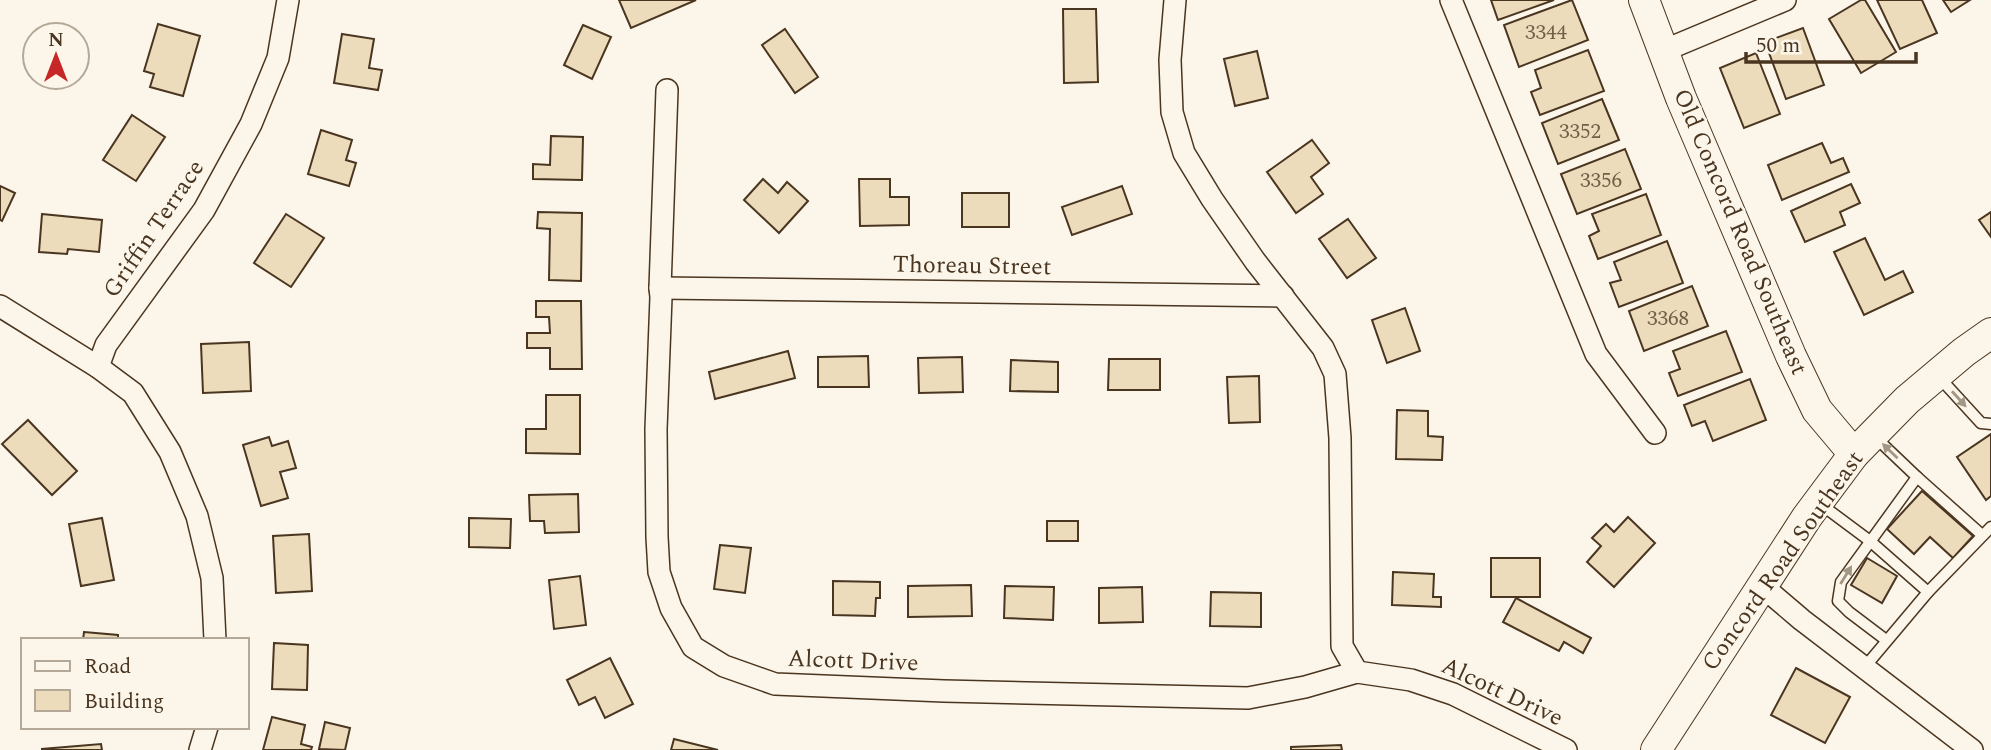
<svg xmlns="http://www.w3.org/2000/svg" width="1991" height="750" font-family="Spectral,serif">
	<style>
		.building { fill: #ecdcbc; stroke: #4a3520; stroke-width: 2 }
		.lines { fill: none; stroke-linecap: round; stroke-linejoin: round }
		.lane-casing { stroke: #4a3520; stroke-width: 13 }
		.street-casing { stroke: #4a3520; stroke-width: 24 }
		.secondary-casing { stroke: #4a3520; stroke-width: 32 }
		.lane { stroke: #fbf6e9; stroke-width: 10 }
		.street { stroke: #fbf6e9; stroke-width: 21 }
		.secondary { stroke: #fbf6e9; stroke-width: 30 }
		.oneway { fill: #a29684 }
		.labels { text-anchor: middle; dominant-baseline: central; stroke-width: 5; stroke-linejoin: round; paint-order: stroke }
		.number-label { font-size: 21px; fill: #725f47 }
		.street-label { font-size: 24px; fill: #4a3520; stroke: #fbf6e9 }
	</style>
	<rect width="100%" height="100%" fill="#fbf6e9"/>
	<g class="building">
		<path d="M619 0H696L631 28Z"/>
		<path d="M1491 0H1554L1498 20Z"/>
		<path d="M1572 0 1588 40 1519 67 1504 25Z"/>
		<path d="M1861 0H1865L1896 52 1861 73 1829 19Z"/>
		<path d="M1877 0H1922L1937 33 1900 49Z"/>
		<path d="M1943 0H1970L1951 12Z"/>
		<path d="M1063 9H1096L1098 82 1064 83Z"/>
		<path d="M158 24 200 36 183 96 150 87 154 74 144 71Z"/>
		<path d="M583 25 611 37 592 79 564 65Z"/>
		<path d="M1803 28 1824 85 1786 99 1765 42Z"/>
		<path d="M785 29 818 77 795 93 762 45Z"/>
		<path d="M342 34 374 39 369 68 382 70 378 90 334 83Z"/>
		<path d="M1588 50 1604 91 1540 115 1531 92 1541 88 1535 70Z"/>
		<path d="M1257 51 1268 98 1235 106 1224 59Z"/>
		<path d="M1756 53 1780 114 1744 128 1720 68Z"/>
		<path d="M1602 99 1619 140 1558 164 1542 123Z"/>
		<path d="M132 115 165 137 136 181 103 160Z"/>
		<path d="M321 130 352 140 346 160 356 163 349 186 308 174Z"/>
		<path d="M551 136 583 137 582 180 533 179V164L550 165Z"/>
		<path d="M1312 140 1329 163 1311 177 1323 194 1296 213 1267 172Z"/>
		<path d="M1822 143 1831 163 1843 158 1849 172 1782 200 1768 165Z"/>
		<path d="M1625 149 1641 189 1577 214 1561 174Z"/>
		<path d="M763 179 778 193 787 182 808 201 779 233 744 200Z"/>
		<path d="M859 179H890V197H909V225L860 226Z"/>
		<path d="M1851 184 1860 203 1840 212 1845 225 1805 242 1791 211Z"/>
		<path d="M0 186 15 193 2 221 0 220Z"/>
		<path d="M1122 186 1132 214 1072 235 1062 207Z"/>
		<rect x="962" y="193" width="47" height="34"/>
		<path d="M1646 194 1661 235 1598 259 1589 236 1599 231 1592 214Z"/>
		<path d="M538 212 582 213 581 281 549 280 550 229 537 228Z"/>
		<path d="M1991 212V237L1979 220Z"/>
		<path d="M42 214 102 220 99 252 68 249 67 254 39 252Z"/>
		<path d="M286 214 324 238 291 287 254 263Z"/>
		<path d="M1348 219 1376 258 1347 278 1319 239Z"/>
		<path d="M1865 238 1885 280 1903 271 1913 292 1864 315 1834 252Z"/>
		<path d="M1667 241 1683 283 1619 307 1610 283 1621 280 1614 262Z"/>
		<path d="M1692 286 1708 326 1644 351 1629 311Z"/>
		<path d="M536 301H581L582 369H550V348H527V333H550L549 317H536Z"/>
		<path d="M1405 308 1420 351 1387 363 1372 320Z"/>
		<path d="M1726 331 1742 372 1678 396 1669 373 1680 369 1673 351Z"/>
		<path d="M249 342 251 391 203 393 201 344Z"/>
		<path d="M788 351 795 378 715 399 709 372Z"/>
		<path d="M868 356 869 387H818V357Z"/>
		<path d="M962 357 963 392 919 393 918 358Z"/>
		<path d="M1109 359H1160V390H1108Z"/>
		<path d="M1011 360 1058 362V392L1010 391Z"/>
		<path d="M1259 376 1260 422 1229 423 1227 377Z"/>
		<path d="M1750 379 1766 420 1713 441 1705 421 1692 426 1684 405Z"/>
		<path d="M546 395H580V454L526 453V429H546Z"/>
		<path d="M1397 410 1428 411V436L1443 437 1442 460 1396 459Z"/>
		<path d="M28 420 77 471 52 495 2 444Z"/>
		<path d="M1991 434V496L1986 500 1957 457Z"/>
		<path d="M269 437 272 446 288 441 296 468 280 472 288 498 261 506 243 445Z"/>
		<path d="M1922 491 1973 536 1953 558 1930 537 1914 554 1887 529Z"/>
		<path d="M578 494 579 532 545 533 544 521H530L529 495Z"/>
		<path d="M1628 517 1655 543 1614 587 1587 562 1601 546 1592 538 1606 524 1614 532Z"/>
		<path d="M102 518 114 580 81 586 69 524Z"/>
		<path d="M469 518 511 519 510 548 469 547Z"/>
		<rect x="1047" y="521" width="31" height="20"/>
		<path d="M309 534 312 591 276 593 273 536Z"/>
		<path d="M720 545 751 548 745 593 714 589Z"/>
		<rect x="1491" y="558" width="49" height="39"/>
		<path d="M1867 558 1897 576 1882 603 1851 585Z"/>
		<path d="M1393 572 1434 574 1433 597H1441V607L1392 605Z"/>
		<path d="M580 576 586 625 554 629 549 580Z"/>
		<path d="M833 581 880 582V598H876L875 616 833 615Z"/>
		<path d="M971 585 972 616 908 617V586Z"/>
		<path d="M1005 586 1054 587 1053 620 1004 618Z"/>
		<path d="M1142 587 1143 622 1099 623V588Z"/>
		<path d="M1211 592 1261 593V627L1210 626Z"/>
		<path d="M1516 598 1591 638 1583 653 1564 642 1559 651 1503 622Z"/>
		<path d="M84 632 118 635V640H83Z"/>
		<path d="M274 643 308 645 307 690 272 689Z"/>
		<path d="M610 658 633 704 605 718 595 697 579 705 567 680Z"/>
		<path d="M1796 668 1850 697 1825 743 1771 715Z"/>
		<path d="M272 717 305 725 301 744 312 747 311 750H263Z"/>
		<path d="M325 722 350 728 345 750 319 749Z"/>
		<path d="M674 739 718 750H671Z"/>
		<path d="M101 744 102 750H42V749Z"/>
		<path d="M1341 745 1342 750H1291V747Z"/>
	</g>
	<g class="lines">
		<g class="lane-casing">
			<g id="lane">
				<path d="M1938 376 1981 423 1991 424"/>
				<path d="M1875 437 1917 477 1841 582 1838 601 1849 612 1886 640"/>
				<path d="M1917 477 1982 535"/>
				<path d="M1819 503 1870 541 1928 592"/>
				<path d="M1864 668 1928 592 1991 527"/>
			</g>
		</g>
		<g class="street-casing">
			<g id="street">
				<path d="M1175 0 1170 60 1172 112 1184 153 1212 199 1255 261 1323 348 1335 374 1340 438 1342 646 1357 672"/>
				<path d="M1451 0 1596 354 1655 433"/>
				<path d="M1663 51 1785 0"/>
				<path d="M667 90 660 288 661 297 656 429 657 537 659 572 671 608 693 647 724 666 775 684 944 691 1248 698 1305 687 1357 672 1411 680 1453 694 1566 750"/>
				<path d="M660 288 1283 296"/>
				<path d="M0 306 98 367 133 393 170 452 197 516 212 578 215 640"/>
				<path d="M98 367 106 345 204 210 251 124 278 58 288 0"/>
				<path d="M1762 586 1802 620 1972 750"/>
				<path d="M200 750 207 727"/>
			</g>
		</g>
		<g class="secondary-casing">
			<g id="secondary">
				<path d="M1644 0 1681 98 1791 356 1817 410 1854 454"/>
				<path d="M1656 750 1807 517 1854 454 1907 400 1964 352 1991 333"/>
			</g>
		</g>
		<use href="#lane" class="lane"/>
		<use href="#street" class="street"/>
		<use href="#secondary" class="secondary"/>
	</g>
	<defs><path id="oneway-solid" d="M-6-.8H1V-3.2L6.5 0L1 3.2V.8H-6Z" transform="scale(1.75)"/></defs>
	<g class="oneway">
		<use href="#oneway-solid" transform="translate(1959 399) rotate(48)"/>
		<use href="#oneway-solid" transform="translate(1890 451) rotate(-136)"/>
		<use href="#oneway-solid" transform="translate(1846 575) rotate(-58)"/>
	</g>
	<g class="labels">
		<g class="number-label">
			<text x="1546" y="33">3344</text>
			<text x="1580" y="132">3352</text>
			<text x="1601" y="181">3356</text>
			<text x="1668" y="319">3368</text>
		</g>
		<g class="street-label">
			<text transform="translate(154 229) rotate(-56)">Griffin Terrace</text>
			<text transform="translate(1740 232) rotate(67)">Old Concord Road Southeast</text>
			<text transform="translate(972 266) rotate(1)">Thoreau Street</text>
			<text transform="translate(1783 561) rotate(-55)">Concord Road Southeast</text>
			<text transform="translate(853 661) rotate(2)">Alcott Drive</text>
			<text transform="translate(1502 692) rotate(25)">Alcott Drive</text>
		</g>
	</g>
	<rect x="21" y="638" width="228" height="91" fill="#fbf6e9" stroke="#b4a999" stroke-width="2"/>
	<rect x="35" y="661" width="35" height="10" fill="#fbf6e9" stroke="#b4a999" stroke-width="2"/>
	<text x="84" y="673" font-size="21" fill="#4a3520">Road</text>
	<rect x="35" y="690" width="35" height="21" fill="#ecdcbc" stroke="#b4a999" stroke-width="2"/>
	<text x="84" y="708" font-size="21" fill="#4a3520">Building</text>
	<g transform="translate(56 56)"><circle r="33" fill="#fbf6e9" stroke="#b4a999" stroke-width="2"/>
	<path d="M0-5L12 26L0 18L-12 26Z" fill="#c62828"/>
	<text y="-10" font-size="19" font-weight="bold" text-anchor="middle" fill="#4a3520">N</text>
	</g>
	<path d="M1746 52v10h170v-10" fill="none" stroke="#4a3520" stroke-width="3.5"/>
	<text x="1756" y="52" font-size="21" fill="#4a3520" stroke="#fbf6e9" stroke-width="5" paint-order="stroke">50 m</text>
</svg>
